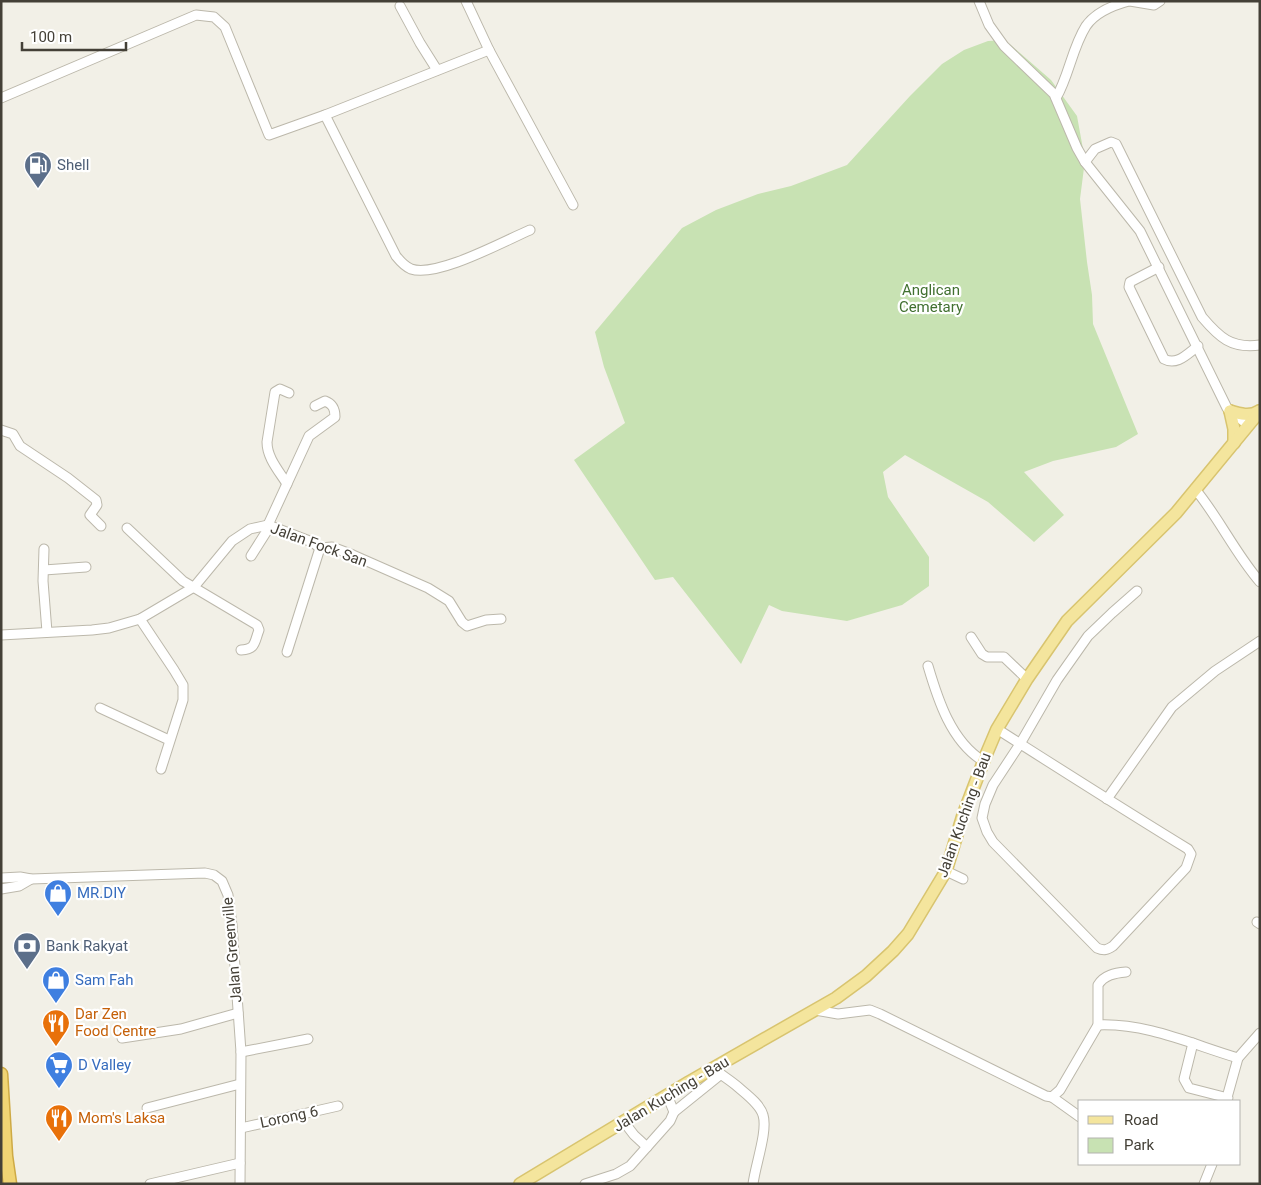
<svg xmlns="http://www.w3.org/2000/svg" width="1261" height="1185" font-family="Roboto,sans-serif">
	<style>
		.green { fill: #c8e2b3 }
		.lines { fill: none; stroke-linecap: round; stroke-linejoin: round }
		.minor-casing { stroke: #bcb8ab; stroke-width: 11 }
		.major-casing { stroke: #d8c46f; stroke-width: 14 }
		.highway-casing { stroke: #ceaa45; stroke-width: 15 }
		.minor { stroke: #fff; stroke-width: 9 }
		.major { stroke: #f4e59d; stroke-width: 11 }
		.highway { stroke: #f0d474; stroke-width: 12 }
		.labels { text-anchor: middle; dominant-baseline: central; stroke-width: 4.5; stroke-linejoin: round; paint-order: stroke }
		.service-label { font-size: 15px; fill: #4e5e75; stroke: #fff; text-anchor: start }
		.park-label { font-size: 15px; fill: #417030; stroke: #fff }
		.street-label { font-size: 15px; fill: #444037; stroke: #fff }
		.shop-label { font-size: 15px; fill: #366cbe; stroke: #fff; text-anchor: start }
		.food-label { font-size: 15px; fill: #c56008; stroke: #fff; text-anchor: start }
	</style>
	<rect width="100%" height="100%" fill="#f2f0e7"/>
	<path class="green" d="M1005 40 1051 80 1077 116 1085 160 1080 199 1087 262 1092 295 1093 324 1138 434 1116 447 1053 461 1024 472 1064 515 1034 542 988 502 905 455 883 472 888 497 929 557V586L902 605 847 621 782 611 769 605 741 664 673 577 655 580 574 460 625 423 604 367 595 332 682 228 716 210 758 194 791 186 847 165 910 96 942 64 964 50 988 41Z"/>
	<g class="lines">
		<g class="minor-casing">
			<g id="minor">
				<path d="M466 1 489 50 573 205"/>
				<path d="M979 1 989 25 1004 46 1054 94 1077 148 1085 162 1140 231 1227 408 1248 425"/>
				<path d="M1130 1 1154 5 1160 1"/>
				<path d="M400 6 420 43 437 70"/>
				<path d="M1 98 196 15 214 17 225 27 269 135 325 115 489 50"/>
				<path d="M1056 98C1069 76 1072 48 1086 26 1095 13 1114 5 1129 1"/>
				<path d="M325 115 396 256C400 261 404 266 411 269 437 278 504 241 530 230"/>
				<path d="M1085 162 1095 149 1111 142 1116 144 1202 317C1219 337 1231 349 1260 345"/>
				<path d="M1159 267 1130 282 1129 287 1164 359C1177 366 1187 354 1198 346"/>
				<path d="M1 430 13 434 20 446 68 478 96 500 97 505 90 515 101 526"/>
				<path d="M287 484C279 471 267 458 267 442L275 392 280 389 289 393"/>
				<path d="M1195 489C1219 518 1235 553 1260 582"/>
				<path d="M268 525 309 436 335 417C335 409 333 404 325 401L315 406"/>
				<path d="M127 528 183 581 257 625 259 630C254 643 256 649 241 650"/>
				<path d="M44 549 43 581 47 632"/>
				<path d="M251 556 270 526"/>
				<path d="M44 570 86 567"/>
				<path d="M140 619 174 670 183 685V700L161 769"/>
				<path d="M1 635 92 630 109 628 140 619 194 587 232 541 250 529 268 525 312 542 320 548 332 547 353 555 428 588 449 601 462 622 467 626 486 620 501 619"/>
				<path d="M971 637 982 654 987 657H1004L1027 679"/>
				<path d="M287 652 320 548"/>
				<path d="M928 666C938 700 951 741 983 761"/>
				<path d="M100 708 169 740"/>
				<path d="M997 729C1060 769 1124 810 1188 849L1191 854 1186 868 1113 946C1107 950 1104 951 1097 948L993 842 987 832 982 818 985 804 993 785 1020 744 1057 680 1088 636 1112 613 1137 591"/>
				<path d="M1107 799 1172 707 1215 671 1260 641"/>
				<path d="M946 871 963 879"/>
				<path d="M1 878 20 877 31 879 205 873 214 875 222 881 228 895 232 925 241 1052 240 1184"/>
				<path d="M1 889 19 886 31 879"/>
				<path d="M1257 922 1260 924"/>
				<path d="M815 1010 838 1014 870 1010 880 1014 1046 1096 1052 1097 1060 1090 1098 1025V985C1104 975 1115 973 1126 972"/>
				<path d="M1098 1025C1147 1023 1191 1044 1238 1058"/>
				<path d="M122 1038 181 1029 238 1013"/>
				<path d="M1193 1043 1184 1079 1189 1088 1228 1098"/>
				<path d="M241 1052 308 1039"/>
				<path d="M713 1068C721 1075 730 1080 738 1087 746 1094 760 1104 763 1115 768 1131 755 1166 753 1184"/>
				<path d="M1052 1097 1080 1117"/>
				<path d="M1226 1101 1238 1058 1260 1033"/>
				<path d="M147 1108 240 1084"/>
				<path d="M674 1112 720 1075"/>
				<path d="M624 1122 634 1135 647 1147"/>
				<path d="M241 1128 338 1106"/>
				<path d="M150 1184 240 1163"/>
				<path d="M585 1184 616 1174 630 1166 670 1121 674 1112 667 1095"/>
				<path d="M1204 1184 1212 1164"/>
			</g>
		</g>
		<g class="major-casing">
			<g id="major">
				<path d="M1230 411 1234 429V443"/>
				<path d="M1230 411C1240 414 1250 417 1259 411"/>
				<path d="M520 1184 689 1082 836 998 866 976 893 951 908 934 946 871 963 815 986 755 997 729 1027 679 1067 621 1176 513 1260 411"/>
			</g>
		</g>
		<g class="highway-casing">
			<path id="highway" d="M1 1074 6 1156 10 1184"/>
		</g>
		<use href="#minor" class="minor"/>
		<use href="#major" class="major"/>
		<use href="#highway" class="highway"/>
	</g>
	<defs>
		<g id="fuel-pin" transform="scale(1.4375)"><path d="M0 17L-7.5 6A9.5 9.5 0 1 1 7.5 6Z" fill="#5c6f8a" stroke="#fff"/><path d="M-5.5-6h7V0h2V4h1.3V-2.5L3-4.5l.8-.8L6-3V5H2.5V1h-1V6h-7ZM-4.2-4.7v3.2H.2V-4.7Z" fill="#fff"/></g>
		<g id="shop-pin" transform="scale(1.4375)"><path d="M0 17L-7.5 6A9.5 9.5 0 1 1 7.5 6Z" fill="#3f7fe0" stroke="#fff"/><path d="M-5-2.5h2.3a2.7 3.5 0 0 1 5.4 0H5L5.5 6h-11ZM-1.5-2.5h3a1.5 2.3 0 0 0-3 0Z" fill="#fff"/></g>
		<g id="bank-pin" transform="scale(1.4375)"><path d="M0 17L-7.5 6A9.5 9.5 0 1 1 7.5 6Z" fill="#5c6f8a" stroke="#fff"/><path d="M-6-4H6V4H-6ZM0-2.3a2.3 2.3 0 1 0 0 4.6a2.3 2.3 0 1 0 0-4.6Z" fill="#fff"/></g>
		<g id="restaurant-pin" transform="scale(1.4375)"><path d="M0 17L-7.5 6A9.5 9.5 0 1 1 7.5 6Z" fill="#e8710a" stroke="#fff"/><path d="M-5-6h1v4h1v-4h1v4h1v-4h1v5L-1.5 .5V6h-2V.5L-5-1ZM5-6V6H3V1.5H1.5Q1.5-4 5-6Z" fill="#fff"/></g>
		<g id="supermarket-pin" transform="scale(1.4375)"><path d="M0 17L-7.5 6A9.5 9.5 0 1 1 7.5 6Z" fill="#3f7fe0" stroke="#fff"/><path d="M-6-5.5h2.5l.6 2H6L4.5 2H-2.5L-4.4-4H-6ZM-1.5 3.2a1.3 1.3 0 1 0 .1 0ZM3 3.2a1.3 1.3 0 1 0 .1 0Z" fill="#fff"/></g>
	</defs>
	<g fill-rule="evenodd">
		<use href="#fuel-pin" x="38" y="165"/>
		<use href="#shop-pin" x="58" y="893"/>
		<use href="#bank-pin" x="27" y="946"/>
		<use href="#shop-pin" x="56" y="980"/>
		<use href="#restaurant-pin" x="56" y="1023"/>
		<use href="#supermarket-pin" x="59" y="1065"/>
		<use href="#restaurant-pin" x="59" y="1118"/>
	</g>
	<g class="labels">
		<g class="service-label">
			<text x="57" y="165">Shell</text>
			<text x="46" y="946">Bank Rakyat</text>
		</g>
		<g class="park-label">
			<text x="931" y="290">Anglican<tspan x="931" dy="17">Cemetary</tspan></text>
		</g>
		<g class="street-label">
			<text transform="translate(319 545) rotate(20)">Jalan Fock San</text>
			<text transform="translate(964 815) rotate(-70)">Jalan Kuching - Bau</text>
			<text transform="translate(232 950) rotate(-95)">Jalan Greenville</text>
			<text transform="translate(671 1094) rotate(-31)">Jalan Kuching - Bau</text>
			<text transform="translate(289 1117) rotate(-12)">Lorong 6</text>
		</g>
		<g class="shop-label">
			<text x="77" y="893">MR.DIY</text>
			<text x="75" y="980">Sam Fah</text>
			<text x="78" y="1065">D Valley</text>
		</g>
		<g class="food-label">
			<text x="75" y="1014">Dar Zen<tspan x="75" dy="17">Food Centre</tspan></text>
			<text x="78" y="1118">Mom's Laksa</text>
		</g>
	</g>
	<rect width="1261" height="1185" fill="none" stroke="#444037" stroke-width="5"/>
	<rect x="1078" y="1100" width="162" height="65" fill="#ffffff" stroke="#b4b3af"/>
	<rect x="1088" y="1116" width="25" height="8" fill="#f4e59d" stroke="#b4b3af"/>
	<text x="1124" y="1125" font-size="15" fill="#444037">Road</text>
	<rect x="1088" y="1138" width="25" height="15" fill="#c8e2b3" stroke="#b4b3af"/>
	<text x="1124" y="1150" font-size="15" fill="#444037">Park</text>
	<path d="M22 42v8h104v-8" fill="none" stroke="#444037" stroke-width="2.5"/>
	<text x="30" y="42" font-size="15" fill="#444037" stroke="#ffffff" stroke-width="4" paint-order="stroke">100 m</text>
</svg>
